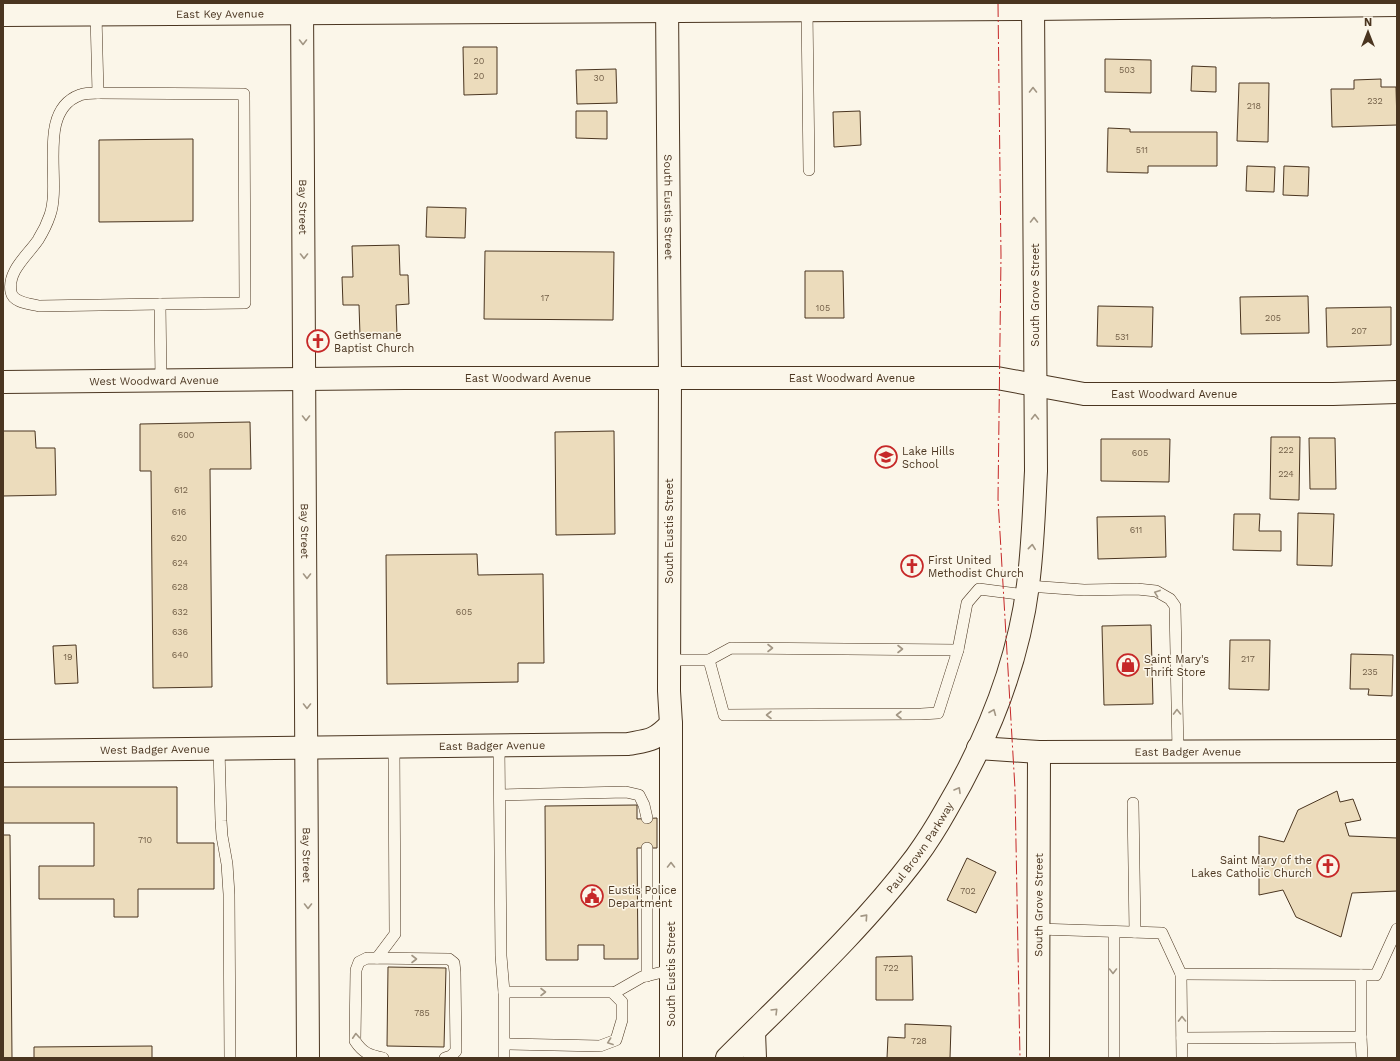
<svg xmlns="http://www.w3.org/2000/svg" width="1400" height="1061" font-family="'Work Sans',sans-serif">
	<style>
		.building { fill: #ecdcbc; stroke: #4a3520 }
		.lines { fill: none; stroke-linecap: round; stroke-linejoin: round }
		.service-casing { stroke: #4a3520; stroke-width: 12 }
		.minor-casing { stroke: #4a3520; stroke-width: 24 }
		.tertiary-casing { stroke: #4a3520; stroke-width: 24 }
		.primary-casing { stroke: #4a3520; stroke-width: 24 }
		.service { stroke: #fbf6e9; stroke-width: 11 }
		.minor { stroke: #fbf6e9; stroke-width: 22 }
		.tertiary { stroke: #fbf6e9; stroke-width: 22 }
		.primary { stroke: #fbf6e9; stroke-width: 22 }
		.power { stroke: #c62828; stroke-width: 1; stroke-dasharray: 14 3 2 3; stroke-linecap: butt }
		.oneway { stroke: #a29684 }
		.labels { text-anchor: middle; dominant-baseline: central; stroke-width: 3; stroke-linejoin: round; paint-order: stroke }
		.number-label { font-size: 9px; fill: #725f47 }
		.street-label { font-size: 11px; fill: #4a3520; stroke: #fbf6e9 }
		.poi-label { font-size: 11px; fill: #4a3520; stroke: #fbf6e9; text-anchor: start }
	</style>
	<rect width="100%" height="100%" fill="#fbf6e9"/>
	<g class="building">
		<path d="M463 47H497V94L464 95Z"/>
		<path d="M1105 59 1151 60V93L1105 92Z"/>
		<path d="M1192 66 1216 67V92L1191 91Z"/>
		<path d="M616 69 617 103 577 104 576 70Z"/>
		<path d="M1381 79V87H1396L1397 125 1332 127 1331 89H1354V80Z"/>
		<path d="M1239 83H1269L1268 142 1237 141Z"/>
		<path d="M576 111H607V139L576 138Z"/>
		<path d="M860 111 861 145 834 147 833 112Z"/>
		<path d="M1108 128 1130 129V132H1217V166H1148V173L1107 172Z"/>
		<path d="M193 139V221L99 222V140Z"/>
		<path d="M1247 166 1275 167 1274 192 1246 191Z"/>
		<path d="M1284 166 1309 167 1308 196 1283 195Z"/>
		<path d="M427 207 466 208 465 238 426 237Z"/>
		<path d="M399 245 400 275H408L409 304 396 305 397 335H360L359 305H343L342 277H353L352 246Z"/>
		<path d="M485 251 614 252 613 320 484 319Z"/>
		<path d="M805 271H843L844 318H805Z"/>
		<path d="M1308 296 1309 333 1241 334 1240 297Z"/>
		<path d="M1098 306 1153 307 1152 347 1097 346Z"/>
		<path d="M1391 307V345L1327 347 1326 308Z"/>
		<path d="M250 422 251 469H210L212 687 153 688 151 471H140V424Z"/>
		<path d="M3 431H35L36 448H55L56 495 3 496Z"/>
		<path d="M614 431 615 534 556 535 555 432Z"/>
		<path d="M1271 437H1300L1299 500 1270 499Z"/>
		<path d="M1309 438H1335L1336 489H1310Z"/>
		<path d="M1101 439H1170L1169 482 1101 481Z"/>
		<path d="M1298 513 1334 514 1332 566 1297 565Z"/>
		<path d="M1234 514H1260L1259 531H1281V551L1233 550Z"/>
		<path d="M1165 516 1166 557 1098 559 1097 517Z"/>
		<path d="M477 554 478 575 543 574 544 663H518V682L387 684 386 555Z"/>
		<path d="M1151 625 1153 704 1104 705 1102 626Z"/>
		<path d="M1230 640H1270L1269 690 1229 689Z"/>
		<path d="M76 645 78 683 55 684 53 646Z"/>
		<path d="M1351 654 1393 655 1392 696 1368 695 1369 689H1350Z"/>
		<path d="M3 787H177V843H214V889H138V917H114V899H39V866H94V823H3Z"/>
		<path d="M1337 791 1340 802 1353 799 1361 820 1345 823 1349 836 1397 838V891L1352 893 1341 937 1296 917 1283 890 1259 895V836L1284 842 1298 810Z"/>
		<path d="M637 805V819L657 818V848H637L638 959H604V945H578V960H546L545 806Z"/>
		<path d="M3 835H10L12 1058H3Z"/>
		<path d="M967 858 996 872 976 913 947 900Z"/>
		<path d="M912 956 913 1000H876V957Z"/>
		<path d="M388 967 446 968 444 1047 387 1046Z"/>
		<path d="M905 1024 951 1026 950 1058H887L888 1037 905 1038Z"/>
		<path d="M152 1046V1058H34V1047Z"/>
	</g>
	<g class="lines">
		<g class="service-casing">
			<g id="service">
				<path d="M807 10 809 170"/>
				<path d="M96 15 98 93 244 94 245 303 160 304 161 380"/>
				<path d="M98 93C92 93 85 93 80 95 36 111 62 181 50 215 47 224 43 232 38 240 28 255 7 271 11 292 13 303 31 304 39 306L160 304"/>
				<path d="M1028 586 1084 590 1137 589 1156 591 1170 599 1175 606 1178 751"/>
				<path d="M669 660H709L731 648 958 650"/>
				<path d="M709 660 724 715 921 714 938 713 958 650 967 603 979 589 1026 595"/>
				<path d="M499 746 501 956 504 992V1058"/>
				<path d="M219 749 221 821 222 836 227 864 229 894 230 1058"/>
				<path d="M500 795 626 792 639 795 644 805 647 818"/>
				<path d="M1133 803 1135 932"/>
				<path d="M647 848V976"/>
				<path d="M1038 929 1162 933 1181 974 1376 975 1397 929"/>
				<path d="M1114 932V1058"/>
				<path d="M377 958 395 934 394 747"/>
				<path d="M1181 974 1182 1058"/>
				<path d="M504 992H612L622 1002V1020L616 1040 600 1046 505 1044"/>
				<path d="M614 993 642 977 671 970"/>
				<path d="M1361 1037 1362 1058"/>
				<path d="M1182 1038 1361 1037V975"/>
				<path d="M383 1058C369 1055 363 1053 355 1041L356 970 359 962 367 958 449 959 454 963 455 972 456 1051 451 1056 445 1058"/>
			</g>
		</g>
		<g class="minor-casing">
			<g id="minor">
				<path id="s1" d="M667 3 670 377 669 691 671 724V1058"/>
				<path id="s2" d="M3 15 1033 9 1397 5"/>
				<path id="s3" d="M1035 385 1084 394H1333L1397 392"/>
				<path id="s4" d="M978 748 1039 752 1397 751"/>
				<path id="s5" d="M3 751 628 744C650 740 654 741 671 724"/>
			</g>
		</g>
		<g class="tertiary-casing">
			<g id="tertiary">
				<path id="s6" d="M3 382 404 378H997L1035 385"/>
				<path id="s7" d="M1038 1058 1039 752"/>
			</g>
		</g>
		<g class="primary-casing">
			<g id="primary">
				<path id="s8" d="M302 3 308 1058"/>
				<path d="M754 1032 755 1058"/>
				<path id="s9" d="M727 1058C792 993 861 930 916 857 927 842 937 826 946 810 986 742 1018 664 1028 585 1033 547 1034 509 1036 471L1033 3"/>
			</g>
		</g>
		<use href="#service" class="service"/>
		<use href="#minor" class="minor"/>
		<use href="#tertiary" class="tertiary"/>
		<use href="#primary" class="primary"/>
		<path class="power" d="M998 3 1001 256 998 499 1015 789 1020 1058"/>
	</g>
	<defs><path id="oneway-chevron" d="M-2-3.5L2.5 0L-2 3.5" fill="none" stroke-width="1.6" stroke-linecap="round" stroke-linejoin="round"/></defs>
	<g class="oneway">
		<use href="#oneway-chevron" transform="translate(303 42) rotate(90)"/>
		<use href="#oneway-chevron" transform="translate(1033 90) rotate(-90)"/>
		<use href="#oneway-chevron" transform="translate(1034 220) rotate(-90)"/>
		<use href="#oneway-chevron" transform="translate(304 256) rotate(90)"/>
		<use href="#oneway-chevron" transform="translate(1035 417) rotate(-90)"/>
		<use href="#oneway-chevron" transform="translate(306 418) rotate(90)"/>
		<use href="#oneway-chevron" transform="translate(1032 547) rotate(-84)"/>
		<use href="#oneway-chevron" transform="translate(307 576) rotate(90)"/>
		<use href="#oneway-chevron" transform="translate(1157 593) rotate(-160)"/>
		<use href="#oneway-chevron" transform="translate(770 648)"/>
		<use href="#oneway-chevron" transform="translate(900 649)"/>
		<use href="#oneway-chevron" transform="translate(307 706) rotate(90)"/>
		<use href="#oneway-chevron" transform="translate(993 712) rotate(-68)"/>
		<use href="#oneway-chevron" transform="translate(1177 712) rotate(-91)"/>
		<use href="#oneway-chevron" transform="translate(769 715) rotate(180)"/>
		<use href="#oneway-chevron" transform="translate(899 715) rotate(180)"/>
		<use href="#oneway-chevron" transform="translate(958 790) rotate(-60)"/>
		<use href="#oneway-chevron" transform="translate(671 865) rotate(-90)"/>
		<use href="#oneway-chevron" transform="translate(308 906) rotate(90)"/>
		<use href="#oneway-chevron" transform="translate(865 917) rotate(-48)"/>
		<use href="#oneway-chevron" transform="translate(414 959)"/>
		<use href="#oneway-chevron" transform="translate(1113 971) rotate(90)"/>
		<use href="#oneway-chevron" transform="translate(543 992)"/>
		<use href="#oneway-chevron" transform="translate(775 1011) rotate(-45)"/>
		<use href="#oneway-chevron" transform="translate(1182 1019) rotate(-91)"/>
		<use href="#oneway-chevron" transform="translate(356 1036) rotate(-94)"/>
		<use href="#oneway-chevron" transform="translate(610 1042) rotate(160)"/>
	</g>
	<defs>
		<g id="church-ring" transform="scale(1.15)"><circle r="9.5" fill="#fbf6e9" stroke="#c62828" stroke-width="1.5"/><path d="M-1.2-6h2.4v3.5h3.3v2.4h-3.3V6h-2.4V-.1h-3.3v-2.4h3.3Z" fill="#c62828"/></g>
		<g id="school-ring" transform="scale(1.15)"><circle r="9.5" fill="#fbf6e9" stroke="#c62828" stroke-width="1.5"/><path d="M0-5L7-2L0 1L-7-2ZM-4 1L0 2.5L4 1V4Q0 6-4 4Z" fill="#c62828"/></g>
		<g id="shop-ring" transform="scale(1.15)"><circle r="9.5" fill="#fbf6e9" stroke="#c62828" stroke-width="1.5"/><path d="M-5-2.5h2.3a2.7 3.5 0 0 1 5.4 0H5L5.5 6h-11ZM-1.5-2.5h3a1.5 2.3 0 0 0-3 0Z" fill="#c62828"/></g>
		<g id="civic-ring" transform="scale(1.15)"><circle r="9.5" fill="#fbf6e9" stroke="#c62828" stroke-width="1.5"/><path d="M-.6-6.5H3V-4.5H.6V-3L4-1V1h2V6H-6V1h2V-1L-.6-3ZM-1.2 2.5V6h2.4V2.5Z" fill="#c62828"/></g>
	</defs>
	<g fill-rule="evenodd">
		<use href="#church-ring" x="318" y="341"/>
		<use href="#school-ring" x="886" y="457"/>
		<use href="#church-ring" x="912" y="566"/>
		<use href="#shop-ring" x="1128" y="665"/>
		<use href="#church-ring" x="1328" y="866"/>
		<use href="#civic-ring" x="592" y="896"/>
	</g>
	<g class="labels">
		<g class="number-label">
			<text x="479" y="61">20</text>
			<text x="1127" y="70">503</text>
			<text x="479" y="76">20</text>
			<text x="599" y="78">30</text>
			<text x="1375" y="101">232</text>
			<text x="1254" y="106">218</text>
			<text x="1142" y="150">511</text>
			<text x="545" y="298">17</text>
			<text x="823" y="308">105</text>
			<text x="1273" y="318">205</text>
			<text x="1359" y="331">207</text>
			<text x="1122" y="337">531</text>
			<text x="186" y="435">600</text>
			<text x="1286" y="450">222</text>
			<text x="1140" y="453">605</text>
			<text x="1286" y="474">224</text>
			<text x="181" y="490">612</text>
			<text x="179" y="512">616</text>
			<text x="1136" y="530">611</text>
			<text x="179" y="538">620</text>
			<text x="180" y="563">624</text>
			<text x="180" y="587">628</text>
			<text x="180" y="612">632</text>
			<text x="464" y="612">605</text>
			<text x="180" y="632">636</text>
			<text x="180" y="655">640</text>
			<text x="68" y="657">19</text>
			<text x="1248" y="659">217</text>
			<text x="1370" y="672">235</text>
			<text x="145" y="840">710</text>
			<text x="968" y="891">702</text>
			<text x="891" y="968">722</text>
			<text x="422" y="1013">785</text>
			<text x="919" y="1041">728</text>
		</g>
		<g class="street-label">
			<text stroke="none"><textPath href="#s2" startOffset="217">East Key Avenue</textPath></text>
			<text stroke="none"><textPath href="#s8" startOffset="204">Bay Street</textPath></text>
			<text stroke="none"><textPath href="#s1" startOffset="204">South Eustis Street</textPath></text>
			<text transform="translate(1035 295) rotate(-90)">South Grove Street</text>
			<text stroke="none"><textPath href="#s6" startOffset="525">East Woodward Avenue</textPath></text>
			<text stroke="none"><textPath href="#s6" startOffset="849">East Woodward Avenue</textPath></text>
			<text stroke="none"><textPath href="#s6" startOffset="151">West Woodward Avenue</textPath></text>
			<text stroke="none"><textPath href="#s3" startOffset="140">East Woodward Avenue</textPath></text>
			<text stroke="none"><textPath href="#s8" startOffset="528">Bay Street</textPath></text>
			<text transform="translate(669 531) rotate(-90)">South Eustis Street</text>
			<text stroke="none"><textPath href="#s5" startOffset="489">East Badger Avenue</textPath></text>
			<text stroke="none"><textPath href="#s5" startOffset="152">West Badger Avenue</textPath></text>
			<text stroke="none"><textPath href="#s4" startOffset="210">East Badger Avenue</textPath></text>
			<text stroke="none"><textPath href="#s9" startOffset="286">Paul Brown Parkway</textPath></text>
			<text stroke="none"><textPath href="#s8" startOffset="852">Bay Street</textPath></text>
			<text stroke="none"><textPath href="#s7" startOffset="153">South Grove Street</textPath></text>
			<text transform="translate(671 974) rotate(-90)">South Eustis Street</text>
		</g>
		<g class="poi-label">
			<text x="334" y="335">Gethsemane<tspan x="334" dy="13">Baptist Church</tspan></text>
			<text x="902" y="451">Lake Hills<tspan x="902" dy="13">School</tspan></text>
			<text x="928" y="560">First United<tspan x="928" dy="13">Methodist Church</tspan></text>
			<text x="1144" y="659">Saint Mary's<tspan x="1144" dy="13">Thrift Store</tspan></text>
			<text x="1312" y="860" text-anchor="end">Saint Mary of the<tspan x="1312" dy="13">Lakes Catholic Church</tspan></text>
			<text x="608" y="890">Eustis Police<tspan x="608" dy="13">Department</tspan></text>
		</g>
	</g>
	<rect width="1400" height="1061" fill="none" stroke="#4a3520" stroke-width="8"/>
	<g transform="translate(1368 32)" stroke="#fbf6e9" stroke-width="3" paint-order="stroke">
	<path d="M0-3L7 15L0 10L-7 15Z" fill="#4a3520"/>
	<text y="-6" font-size="11" font-weight="bold" text-anchor="middle" fill="#4a3520">N</text>
	</g>
</svg>
